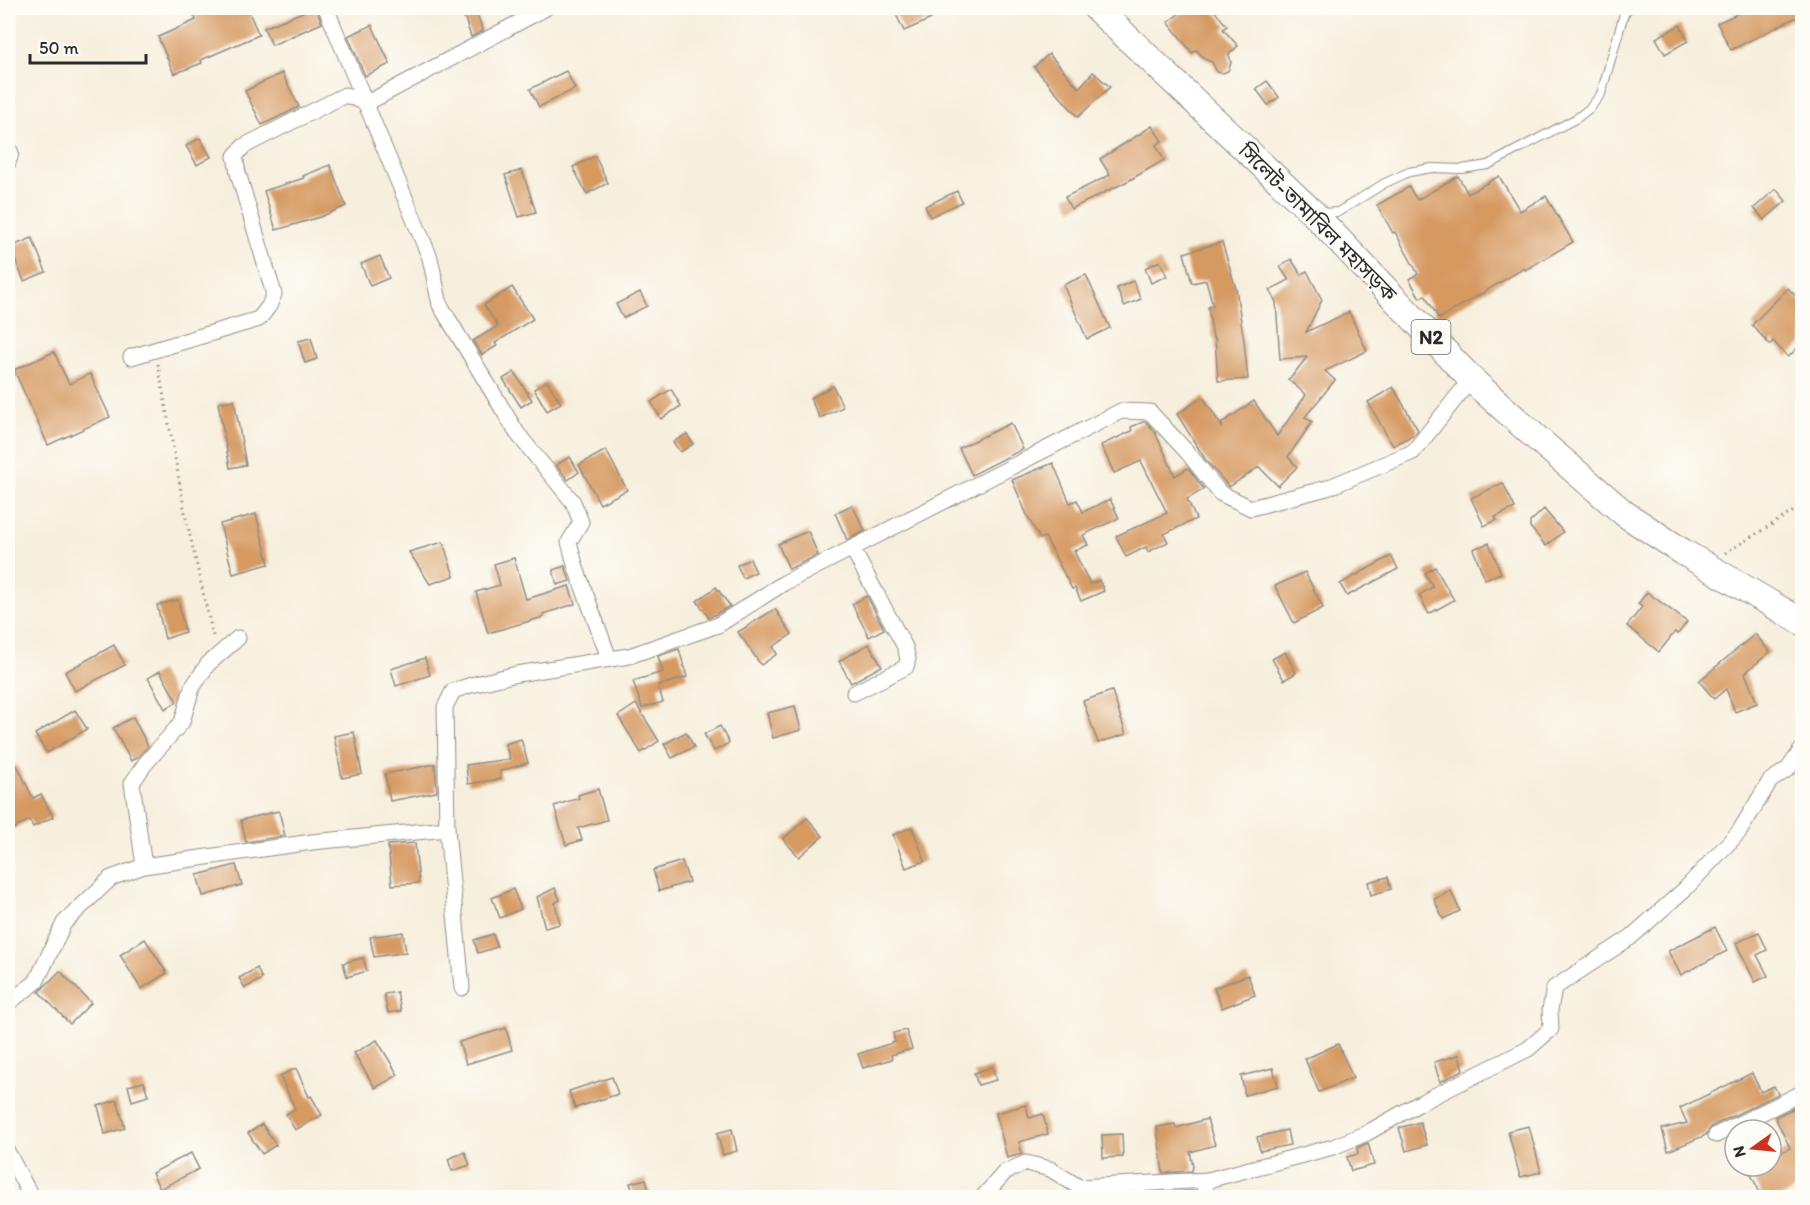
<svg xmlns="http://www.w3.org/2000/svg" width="1810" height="1205" font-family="Itim,'Noto Sans Bengali',sans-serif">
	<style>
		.building { fill: #d69961 }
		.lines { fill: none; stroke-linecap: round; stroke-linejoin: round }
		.lane-casing { stroke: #918d84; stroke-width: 10 }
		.street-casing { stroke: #918d84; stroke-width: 17 }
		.highway-casing { stroke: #918d84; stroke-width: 28 }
		.path { stroke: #918d84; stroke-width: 3; stroke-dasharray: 1.5 4.5; stroke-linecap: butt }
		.lane { stroke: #fff; stroke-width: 8 }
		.street { stroke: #fff; stroke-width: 15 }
		.highway { stroke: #fff; stroke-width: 26 }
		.labels { text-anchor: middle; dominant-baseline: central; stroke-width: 4.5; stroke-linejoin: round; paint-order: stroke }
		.shield { fill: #fdfcf7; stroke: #6a6a68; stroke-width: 1.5 }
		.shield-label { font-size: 20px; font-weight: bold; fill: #2b2b2b }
		.street-label { font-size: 21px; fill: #2b2b2b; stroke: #fdfcf7 }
	</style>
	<rect width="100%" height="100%" fill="#fdfcf7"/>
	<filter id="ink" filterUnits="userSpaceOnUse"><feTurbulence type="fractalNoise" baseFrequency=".0167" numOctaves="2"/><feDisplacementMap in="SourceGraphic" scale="12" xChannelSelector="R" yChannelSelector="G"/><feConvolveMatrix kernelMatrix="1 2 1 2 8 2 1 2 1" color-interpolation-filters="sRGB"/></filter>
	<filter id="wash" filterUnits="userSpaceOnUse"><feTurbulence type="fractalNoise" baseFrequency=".008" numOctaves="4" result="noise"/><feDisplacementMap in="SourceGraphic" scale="24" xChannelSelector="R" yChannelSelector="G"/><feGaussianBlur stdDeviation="1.35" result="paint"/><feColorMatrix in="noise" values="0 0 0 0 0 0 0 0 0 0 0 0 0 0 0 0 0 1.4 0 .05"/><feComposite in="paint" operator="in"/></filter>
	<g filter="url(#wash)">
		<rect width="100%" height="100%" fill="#f7efdd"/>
		<g id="blocks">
			<g class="building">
				<path d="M191 8H247L259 35 201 60 202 63 174 74 158 37 196 20Z"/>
				<path d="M312 8H316L322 23 272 45 264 28Z"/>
				<path d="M893 8H926L931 19 904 31Z"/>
				<path d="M1187 8H1212L1227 26 1223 29 1238 46 1229 54 1231 63 1228 71 1223 73 1217 72 1212 62 1205 59 1196 50 1192 53 1168 22Z"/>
				<path d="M1750 8H1803V14L1731 50 1717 23Z"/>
				<path d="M476 12 483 31 471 37 464 16Z"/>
				<path d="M372 25 390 64 365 76 348 36Z"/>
				<path d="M1680 25 1688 41 1665 54 1656 38Z"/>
				<path d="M1049 54 1079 88 1093 72 1110 87 1078 117 1034 67Z"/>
				<path d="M566 71 575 89 539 107 530 89Z"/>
				<path d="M282 73 299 107 262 125 245 91Z"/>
				<path d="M1267 81 1279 97 1268 105 1256 89Z"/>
				<path d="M1152 126 1162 141 1156 145 1164 160 1130 180 1071 209 1065 197 1110 175 1100 159Z"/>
				<path d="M200 138 211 157 197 165 186 146Z"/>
				<path d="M595 156 608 183 587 194 573 167Z"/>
				<path d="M330 165 346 206 320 217 276 230 264 191 304 178 303 176Z"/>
				<path d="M522 170 536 212 519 217 505 175Z"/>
				<path d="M1458 176 1468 194 1499 176 1520 211 1546 196 1573 242 1525 270 1524 268 1439 319 1425 295 1420 298 1409 279 1418 274 1395 232 1393 233 1377 205 1409 187 1417 200Z"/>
				<path d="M1776 189 1786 201 1764 220 1754 208Z"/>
				<path d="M957 191 962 202 930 217 925 206Z"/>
				<path d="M32 238 46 272 24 281 10 247Z"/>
				<path d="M1222 242 1236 289 1244 341 1248 379 1218 381 1215 338H1213L1208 307 1213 306 1206 280 1192 283 1184 253Z"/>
				<path d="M380 256 389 278 370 286 361 264Z"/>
				<path d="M1291 259 1301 274 1307 271 1322 300 1306 332 1349 312 1367 351 1325 371 1335 380 1305 417 1312 422 1288 457 1297 467 1278 486 1259 467 1229 487 1205 459 1177 414 1203 397 1222 427V423L1254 401 1277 436 1306 395 1288 379 1294 375 1292 376 1307 357 1280 359 1276 302 1270 290 1289 280 1280 267Z"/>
				<path d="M1160 261 1167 276 1151 283 1145 268Z"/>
				<path d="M1086 275 1110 328 1087 339 1063 285Z"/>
				<path d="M1133 281 1141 299 1124 306 1117 288Z"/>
				<path d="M512 287 533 319 495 343 497 346 482 355 473 341 498 326 484 305Z"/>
				<path d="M1788 288 1803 304V343L1788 357 1773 341 1770 345 1752 325Z"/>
				<path d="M640 292 647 306 623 318 616 304Z"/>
				<path d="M311 338 317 359 305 363 298 341Z"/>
				<path d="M54 352 69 384 90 374 110 417 48 445 14 370Z"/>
				<path d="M514 372 532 400 521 407 503 379Z"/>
				<path d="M547 381 561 403 547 411 534 389Z"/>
				<path d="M833 386 843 407 820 418 810 398Z"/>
				<path d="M1393 387 1418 430 1415 434 1393 446 1368 402Z"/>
				<path d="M671 389 681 406 661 419 651 402Z"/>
				<path d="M234 400 246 465 230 468 218 403Z"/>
				<path d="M1143 422H1146L1155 432 1175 476 1188 468 1204 489 1187 499 1196 519 1164 534 1168 542 1148 552 1146 547 1126 557 1116 536 1167 513 1141 461 1114 473 1101 445 1132 431 1131 427Z"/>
				<path d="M1011 423 1023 449 972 475 959 448Z"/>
				<path d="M687 434 693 444 680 452 673 442Z"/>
				<path d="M606 450 627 490 600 504 579 465Z"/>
				<path d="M570 457 579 472 568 480 556 465Z"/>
				<path d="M1053 463 1070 503 1077 500 1083 512 1110 499 1119 518 1083 535 1088 545 1074 551 1090 584 1099 580 1104 591 1081 601 1075 588 1072 589 1045 537 1040 539 1027 515 1012 480Z"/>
				<path d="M1503 483 1515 508 1495 517 1497 520 1484 526 1471 498Z"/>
				<path d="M852 505 865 531 847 540 835 513Z"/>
				<path d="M1544 509 1563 532 1546 546 1530 527V522Z"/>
				<path d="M256 514 269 564 233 574 220 524Z"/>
				<path d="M808 531 818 555 789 569 778 544Z"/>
				<path d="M443 542 454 576 430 584 409 552Z"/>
				<path d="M1489 543 1501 573 1485 579 1473 549Z"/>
				<path d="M1391 556 1398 569 1347 596 1340 584Z"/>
				<path d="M514 558 526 599 569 586 575 604 543 614 544 617 488 633 476 592 500 585 494 564Z"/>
				<path d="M750 559 756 572 743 578 737 565Z"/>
				<path d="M565 566 570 581 557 585 553 570Z"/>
				<path d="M1435 567 1454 600 1429 614 1419 595 1433 587 1425 573Z"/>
				<path d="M1305 572 1323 608 1294 623 1275 586Z"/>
				<path d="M716 587 730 606 709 618 697 601Z"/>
				<path d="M1647 592 1687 622 1678 634 1675 632 1659 652 1627 626 1642 607 1638 604Z"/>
				<path d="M867 596 884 629 869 637 852 604Z"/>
				<path d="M178 600 185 632 165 639 157 605Z"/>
				<path d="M775 609 792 634 773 647 777 654 761 665 738 632Z"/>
				<path d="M1755 634 1770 652 1745 673 1757 703 1735 712 1726 689 1714 699 1699 681Z"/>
				<path d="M869 644 882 666 851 683 839 661Z"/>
				<path d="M114 645 125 665 75 691 65 672Z"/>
				<path d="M679 649 687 677 658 686 663 702 642 708 633 681 663 672 658 656Z"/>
				<path d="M1285 652 1296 673 1284 680 1272 659Z"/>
				<path d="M425 658 430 675 396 686 391 669Z"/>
				<path d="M160 671 177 702 165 709 148 678Z"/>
				<path d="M1112 691 1126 734 1098 743 1083 701Z"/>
				<path d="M636 704 659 741 641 753 618 716Z"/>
				<path d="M795 706 801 730 773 738 767 713Z"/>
				<path d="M75 710 87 729 47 753 35 734Z"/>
				<path d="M133 717 148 746 138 757 131 761 113 728Z"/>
				<path d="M720 726 729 743 714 751 704 734Z"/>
				<path d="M354 732 362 774 342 778 334 736Z"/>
				<path d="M686 732 694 747 672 758 664 744Z"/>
				<path d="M521 739 528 763 500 771 501 779 468 784 466 765 510 759 505 744Z"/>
				<path d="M435 764 437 792 390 801 385 774Z"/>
				<path d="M17 765 33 798 41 794 53 817 33 827 29 820 8 832V770Z"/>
				<path d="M598 789 607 820 578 828 582 840 566 845 554 806 579 798 578 795Z"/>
				<path d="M279 811 285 836 246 842 241 820Z"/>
				<path d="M807 818 823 836 799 857 783 839Z"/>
				<path d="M912 827 925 861 906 868 893 835Z"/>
				<path d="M415 843 419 883 392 885 388 845Z"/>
				<path d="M682 861 689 882 659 891 653 870Z"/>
				<path d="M236 865 242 885 203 896 197 875Z"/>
				<path d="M1388 877 1391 889 1371 895 1368 882Z"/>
				<path d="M555 888 560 900 555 903 560 924 545 928 537 897Z"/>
				<path d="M513 889 521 909 500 918 492 898Z"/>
				<path d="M1451 891 1460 911 1443 919 1434 899Z"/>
				<path d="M1715 927 1727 951 1681 975 1668 951Z"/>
				<path d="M403 932 406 952 374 957 370 937Z"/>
				<path d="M1759 932 1767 950 1757 955 1768 976 1755 982 1736 943Z"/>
				<path d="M493 934 497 947 478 953 474 940Z"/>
				<path d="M145 939 167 973 141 989 120 955Z"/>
				<path d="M363 958 367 971 347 977 343 963Z"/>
				<path d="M257 968 262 979 245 988 239 978Z"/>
				<path d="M60 971 91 1003 70 1024 39 992Z"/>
				<path d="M1248 975 1255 995 1222 1008 1214 988Z"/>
				<path d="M397 992 401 1011 388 1013 384 994Z"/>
				<path d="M506 1028 512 1050 466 1064 459 1042Z"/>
				<path d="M906 1030 912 1049 891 1055 892 1059 863 1068 858 1054 895 1042 893 1033Z"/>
				<path d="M377 1040 398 1075 375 1088 354 1053Z"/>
				<path d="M1338 1044 1353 1078 1319 1092 1305 1059Z"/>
				<path d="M1459 1055 1463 1070 1440 1082 1434 1062Z"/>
				<path d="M992 1067 996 1080 978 1085 974 1073Z"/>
				<path d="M296 1068 309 1097 311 1096 322 1115 295 1130 286 1114 295 1109 280 1076Z"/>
				<path d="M1273 1068 1278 1086 1245 1095 1241 1076Z"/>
				<path d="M1752 1073 1761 1092 1774 1086 1778 1094 1712 1126 1706 1135 1668 1151 1662 1129 1687 1123 1680 1108Z"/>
				<path d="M612 1077 618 1094 575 1108 569 1091Z"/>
				<path d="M144 1082 148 1096 132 1101 128 1086Z"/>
				<path d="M117 1100 125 1128 105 1134 98 1106Z"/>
				<path d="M1803 1104V1187L1780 1197H1762L1747 1166H1771V1157L1790 1148 1775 1117Z"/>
				<path d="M1026 1105 1029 1118 1043 1114 1048 1134 1019 1142 1022 1154 1007 1158 996 1113Z"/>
				<path d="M1207 1119 1215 1145 1190 1152 1193 1166 1192 1171 1163 1173 1157 1127 1175 1124 1176 1128Z"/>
				<path d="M1420 1122 1427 1145 1406 1151 1399 1128Z"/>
				<path d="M262 1124 276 1145 262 1154 248 1133Z"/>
				<path d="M1529 1126 1541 1172 1520 1177 1508 1131Z"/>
				<path d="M732 1129 737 1151 723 1155 717 1133Z"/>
				<path d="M1287 1130 1290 1145 1260 1151 1257 1137Z"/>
				<path d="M1122 1134 1123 1157 1103 1158 1102 1135Z"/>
				<path d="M1368 1143 1374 1165 1351 1171 1347 1157 1358 1154 1357 1148Z"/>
				<path d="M465 1152 470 1165 452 1171 448 1159Z"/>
				<path d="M191 1153 199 1169 160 1189 152 1173Z"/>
				<path d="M646 1179 651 1197H634L630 1183Z"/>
				<path d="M1193 1191V1197H1139V1194Z"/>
			</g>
		</g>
	</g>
	<g filter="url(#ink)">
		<use href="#blocks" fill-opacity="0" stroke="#918d84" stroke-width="1.5"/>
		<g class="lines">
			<g class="lane-casing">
				<path id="lane" d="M1321 213 1338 212 1385 183 1409 172 1432 168 1462 169 1488 165 1577 118 1590 108 1601 94 1624 14 1629 8"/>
			</g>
			<g class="street-casing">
				<g id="street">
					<path d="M326 8 430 258 440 305 517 433 573 502 581 522 569 542 576 568 609 658"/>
					<path d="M8 147 11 153 8 163"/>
					<path d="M131 357 259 319 269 306 274 294 238 173 235 156 244 146 345 95 367 103 546 8"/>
					<path d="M852 548 905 647 908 659 906 667 854 693"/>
					<path d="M144 866 132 783 145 764 182 722 192 688 208 664 238 638"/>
					<path d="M462 988 447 829 445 707 453 691 471 685 517 674 629 656 718 625 784 583 1121 411 1150 412 1188 453 1220 493 1251 508 1327 488 1413 452 1471 379"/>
					<path d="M8 1003 36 982 64 923 111 878 144 866 312 842 447 829"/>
					<path d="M1716 1135 1802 1093"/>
					<path d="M8 1153 32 1198"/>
					<path d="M982 1198 1005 1172 1026 1163 1050 1169 1079 1187 1208 1180"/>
					<path d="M1202 1198 1208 1180 1333 1147 1367 1133 1420 1103 1528 1049 1551 1029 1550 1010 1554 988 1631 937 1685 889 1739 832 1770 781 1788 769 1802 749"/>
				</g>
			</g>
			<g class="highway-casing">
				<path id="highway" d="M1096 8 1314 214 1471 379 1532 434 1625 514 1683 552 1802 622"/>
			</g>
			<g class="path">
				<path d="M158 364 186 518 214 640"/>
				<path d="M1725 553 1802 506"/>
			</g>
			<use href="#lane" class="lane"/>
			<use href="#street" class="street"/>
			<use href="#highway" class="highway"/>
		</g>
	</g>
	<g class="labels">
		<rect class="shield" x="1411.5" y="320" width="39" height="34" rx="4.5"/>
		<g class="shield-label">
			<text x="1431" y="337">N2</text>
		</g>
		<g class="street-label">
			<text transform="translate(1318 222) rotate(45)">সিলেট-তামাবিল মহাসড়ক</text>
		</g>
	</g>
	<rect width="1810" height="1205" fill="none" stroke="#fdfcf7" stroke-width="30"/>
	<g transform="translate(1753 1148) rotate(255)"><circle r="28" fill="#fdfcf7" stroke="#a9a8a5" stroke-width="1.5"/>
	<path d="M0-4.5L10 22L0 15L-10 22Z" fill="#c8321e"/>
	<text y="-9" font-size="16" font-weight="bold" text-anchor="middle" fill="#2b2b2b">N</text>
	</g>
	<path d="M30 54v9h116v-9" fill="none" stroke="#2b2b2b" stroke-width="3"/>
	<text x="39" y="54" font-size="18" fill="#2b2b2b" stroke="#fdfcf7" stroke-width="4.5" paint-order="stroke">50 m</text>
</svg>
